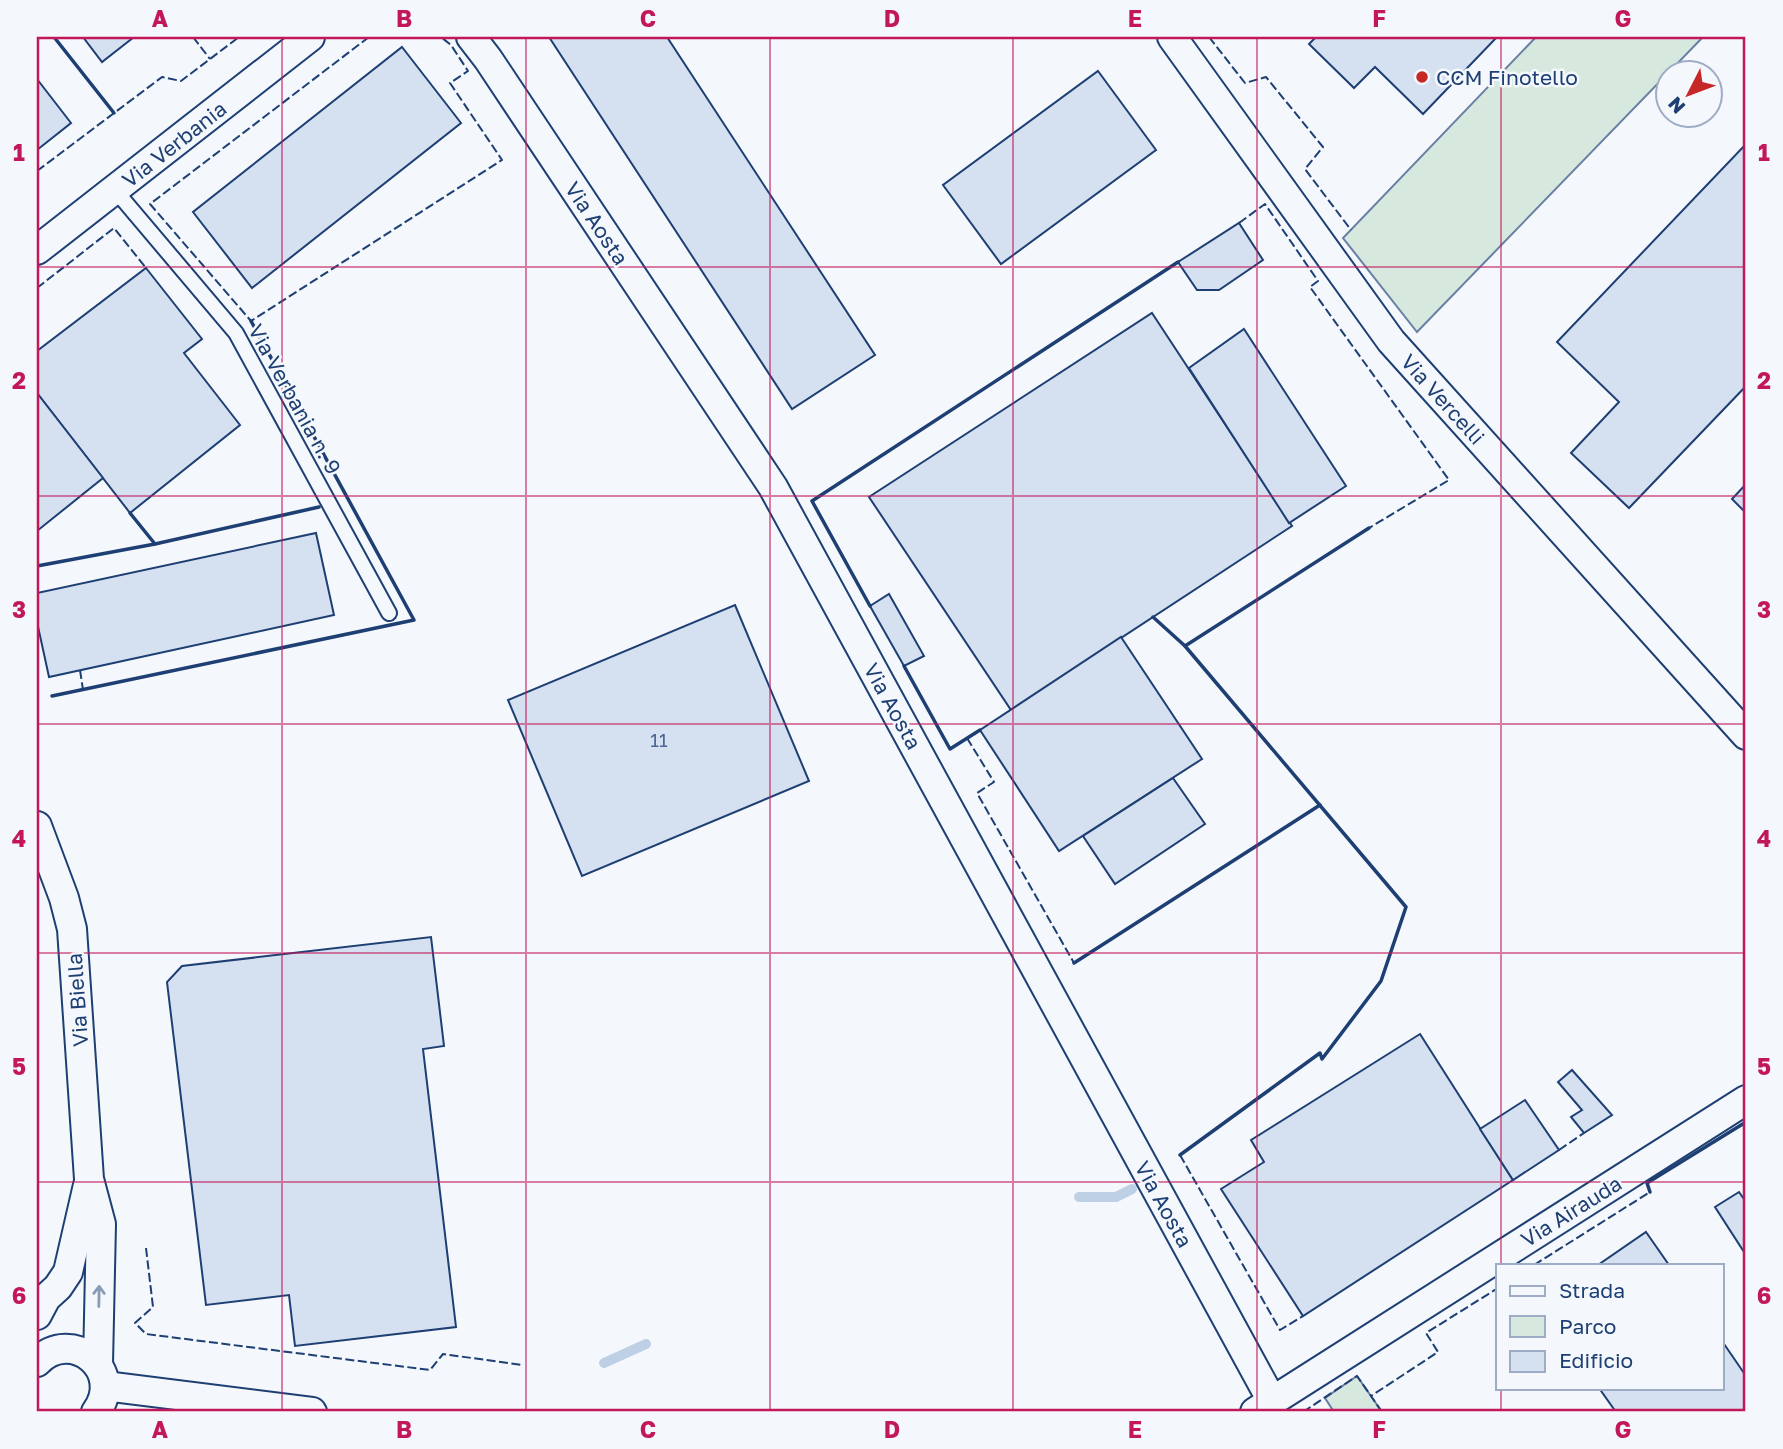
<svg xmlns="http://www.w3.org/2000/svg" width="1783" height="1449" font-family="'Golos Text',sans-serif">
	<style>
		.green { fill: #d7e8df; stroke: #687fa3; stroke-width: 2 }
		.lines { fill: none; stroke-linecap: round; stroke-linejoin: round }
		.stream { stroke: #bed0e5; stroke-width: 10 }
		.building { fill: #d5e0f0; stroke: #1d3f73; stroke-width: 2 }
		.lane-casing { stroke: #1d3f73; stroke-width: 18 }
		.street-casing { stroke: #1d3f73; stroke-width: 32 }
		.lane { stroke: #f4f7fb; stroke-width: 14 }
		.street { stroke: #f4f7fb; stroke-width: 28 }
		.fence { stroke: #1d3f73; stroke-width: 2; stroke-dasharray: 9 3.5; stroke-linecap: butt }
		.wall { stroke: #1d3f73; stroke-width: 3.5 }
		.oneway { stroke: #889bb7 }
		.grid { fill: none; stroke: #c2185b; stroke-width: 2; stroke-opacity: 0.55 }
		.poi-dot { fill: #c62828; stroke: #f4f7fb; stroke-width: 2.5 }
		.labels { text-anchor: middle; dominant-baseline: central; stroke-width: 5; stroke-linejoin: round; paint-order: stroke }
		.number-label { font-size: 18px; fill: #4b6792 }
		.poi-label { font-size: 21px; fill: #1d3f73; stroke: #f4f7fb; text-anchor: start }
		.street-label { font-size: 21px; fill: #1d3f73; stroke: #f4f7fb }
		.neatline { fill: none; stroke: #c2185b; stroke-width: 2.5 }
		.grid-label { font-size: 23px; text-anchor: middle; font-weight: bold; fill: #c2185b }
	</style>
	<rect width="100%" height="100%" fill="#f4f7fb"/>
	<g class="green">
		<path d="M1536 37H1703L1417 332 1343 238Z"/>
		<path d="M1357 1376 1382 1412H1334L1325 1398Z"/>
	</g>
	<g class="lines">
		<g class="stream">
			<path d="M1079 1197H1116L1132 1189"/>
			<path d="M604 1363 646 1344"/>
		</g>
	</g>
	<g class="building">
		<path d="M83 37H134L102 62Z"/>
		<path d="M549 37H667L875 355 792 409Z"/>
		<path d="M1316 37H1497L1423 114 1375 67 1354 88 1309 44Z"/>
		<path d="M402 47 461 123 252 288 193 212Z"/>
		<path d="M1098 71 1156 150 1001 264 943 185Z"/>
		<path d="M37 79 71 123 37 150Z"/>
		<path d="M1746 144V386L1629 508 1571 453 1619 402 1557 342Z"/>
		<path d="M1239 223 1263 260 1219 290H1197L1178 262Z"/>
		<path d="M146 268 202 339 184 353 240 425 130 513 37 393V351Z"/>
		<path d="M1152 313 1292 526 1011 710 869 497Z"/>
		<path d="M1244 329 1346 486 1289 523 1189 368Z"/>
		<path d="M37 393 103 478 37 531Z"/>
		<path d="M1746 484V513L1732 499Z"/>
		<path d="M316 533 334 615 49 677 37 622V593Z"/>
		<path d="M889 594 924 656 904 666 870 606Z"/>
		<path d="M735 605 809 781 582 876 508 700Z"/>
		<path d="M1121 637 1202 759 1059 851 980 730Z"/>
		<path d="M1173 778 1205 824 1115 884 1083 836Z"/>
		<path d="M431 937 444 1046 423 1049 456 1327 295 1346 289 1295 206 1305 167 982 182 966Z"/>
		<path d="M1420 1034 1513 1180 1303 1316 1221 1189 1264 1162 1251 1140Z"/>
		<path d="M1572 1070 1612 1115 1584 1133 1571 1117 1582 1110 1558 1082Z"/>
		<path d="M1525 1100 1559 1150 1513 1180 1480 1129Z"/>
		<path d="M1739 1192 1746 1202V1255L1715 1207Z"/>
		<path d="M1646 1232 1669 1265H1598Z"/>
		<path d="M1722 1341 1746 1376V1412H1616L1599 1388H1722Z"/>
	</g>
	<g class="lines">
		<g class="lane-casing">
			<path id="lane" d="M115 190 236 333 389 613"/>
		</g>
		<g class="street-casing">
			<g id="street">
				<path d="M471 37 488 59 773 487 1272 1401"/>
				<path d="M1172 37 1391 341 1746 735"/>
				<path d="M37 250 310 37"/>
				<path d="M37 826 64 898 72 929 89 1179 101 1224 98 1364"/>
				<path d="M37 1315 46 1298 58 1287 68 1272 88 1185"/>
				<path d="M37 1362C72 1326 126 1371 96 1412"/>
				<path d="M105 1386 312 1412"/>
				<path d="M1255 1412 1746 1100"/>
			</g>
		</g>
		<use href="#lane" class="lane"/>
		<use href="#street" class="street"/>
		<g class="fence">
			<path d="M193 37 210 59"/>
			<path d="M369 37 150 204 251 321 502 160 450 83 468 71 451 45 441 37"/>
			<path d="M1209 37 1245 83 1266 77 1323 147 1305 169 1351 230"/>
			<path d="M37 171 162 77 181 81 239 37"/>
			<path d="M1239 223 1265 204 1318 281 1310 287 1449 480 1369 528"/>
			<path d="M37 288 114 228 146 268"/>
			<path d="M80 670 83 690"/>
			<path d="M967 738 994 782 977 793 1074 963"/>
			<path d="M1559 1150 1584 1133"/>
			<path d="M1180 1155 1280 1330 1303 1316"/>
			<path d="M146 1248 153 1307 135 1323 146 1334 430 1370 443 1354 522 1365"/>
			<path d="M1534 1265 1650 1192"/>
			<path d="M1303 1412 1357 1376 1371 1396"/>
			<path d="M1382 1412 1371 1396 1438 1352 1426 1333 1498 1288"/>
		</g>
		<g class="wall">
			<path d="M54 37 114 113"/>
			<path d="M130 513 155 544"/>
			<path d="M37 566 155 544 319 507"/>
			<path d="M870 606 812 501 1178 262"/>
			<path d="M1153 617 1185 646 1369 528"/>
			<path d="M904 666 950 749 980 730"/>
			<path d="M52 696 414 620 251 321"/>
			<path d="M1074 963 1320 805"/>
			<path d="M1180 1155 1320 1053 1322 1059 1381 981 1406 907 1185 646"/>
			<path d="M1650 1192 1647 1183 1746 1122"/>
		</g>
	</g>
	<defs><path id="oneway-shaft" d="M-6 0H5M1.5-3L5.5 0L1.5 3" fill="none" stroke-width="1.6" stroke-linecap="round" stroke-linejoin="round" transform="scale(1.75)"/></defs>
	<use class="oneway" href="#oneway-shaft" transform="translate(99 1296) rotate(-89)"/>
	<path class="grid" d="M282 37V1412M526 37V1412M770 37V1412M1013 37V1412M1257 37V1412M1501 37V1265M37 267H1746M37 496H1746M37 724H1746M37 953H1746M37 1182H1746M1501 1388V1412"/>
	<circle class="poi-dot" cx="1422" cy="77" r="7"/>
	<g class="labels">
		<g class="number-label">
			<text x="659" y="740">11</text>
		</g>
		<g class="poi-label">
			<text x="1436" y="77">CCM Finotello</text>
		</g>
		<g class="street-label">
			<text transform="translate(174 144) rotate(-38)">Via Verbania</text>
			<text transform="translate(597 223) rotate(56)">Via Aosta</text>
			<text transform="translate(295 399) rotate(61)">Via Verbania n. 9</text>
			<text transform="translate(1443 399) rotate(48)">Via Vercelli</text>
			<text transform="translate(893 706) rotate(61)">Via Aosta</text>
			<text transform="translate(77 1000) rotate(-94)">Via Biella</text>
			<text transform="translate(1164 1204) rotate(61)">Via Aosta</text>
			<text transform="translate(1571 1211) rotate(-32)">Via Airauda</text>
		</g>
	</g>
	<rect width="1783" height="1449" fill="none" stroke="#f4f7fb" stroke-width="77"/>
	<rect x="1496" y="1264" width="228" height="126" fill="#f4f7fb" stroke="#9eadc5" stroke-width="2"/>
	<rect x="1510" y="1286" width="35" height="10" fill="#f4f7fb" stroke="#9eadc5" stroke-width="2"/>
	<text x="1559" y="1298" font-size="21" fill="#1d3f73">Strada</text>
	<rect x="1510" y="1316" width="35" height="21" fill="#d7e8df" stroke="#9eadc5" stroke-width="2"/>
	<text x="1559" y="1334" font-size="21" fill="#1d3f73">Parco</text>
	<rect x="1510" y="1351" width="35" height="21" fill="#d5e0f0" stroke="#9eadc5" stroke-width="2"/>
	<text x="1559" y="1368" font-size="21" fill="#1d3f73">Edificio</text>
	<g transform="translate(1689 94) rotate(228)"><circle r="33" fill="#f4f7fb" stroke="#9eadc5" stroke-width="2"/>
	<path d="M0-5L12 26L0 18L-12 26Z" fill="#c62828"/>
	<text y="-10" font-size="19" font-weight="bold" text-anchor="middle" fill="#1d3f73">N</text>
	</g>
	<rect x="38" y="38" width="1706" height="1372" class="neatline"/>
	<g class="grid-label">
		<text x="160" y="27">A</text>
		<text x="404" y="27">B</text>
		<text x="648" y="27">C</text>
		<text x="892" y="27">D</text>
		<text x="1135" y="27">E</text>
		<text x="1379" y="27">F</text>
		<text x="1623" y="27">G</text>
		<text x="19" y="161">1</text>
		<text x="1764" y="161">1</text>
		<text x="19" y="389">2</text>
		<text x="1764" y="389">2</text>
		<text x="19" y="618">3</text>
		<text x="1764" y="618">3</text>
		<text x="19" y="847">4</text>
		<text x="1764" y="847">4</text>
		<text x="19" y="1075">5</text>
		<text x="1764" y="1075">5</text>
		<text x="19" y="1304">6</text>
		<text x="1764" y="1304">6</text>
		<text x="160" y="1438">A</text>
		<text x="404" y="1438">B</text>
		<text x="648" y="1438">C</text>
		<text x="892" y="1438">D</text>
		<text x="1135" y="1438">E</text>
		<text x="1379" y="1438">F</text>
		<text x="1623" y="1438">G</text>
	</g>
</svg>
